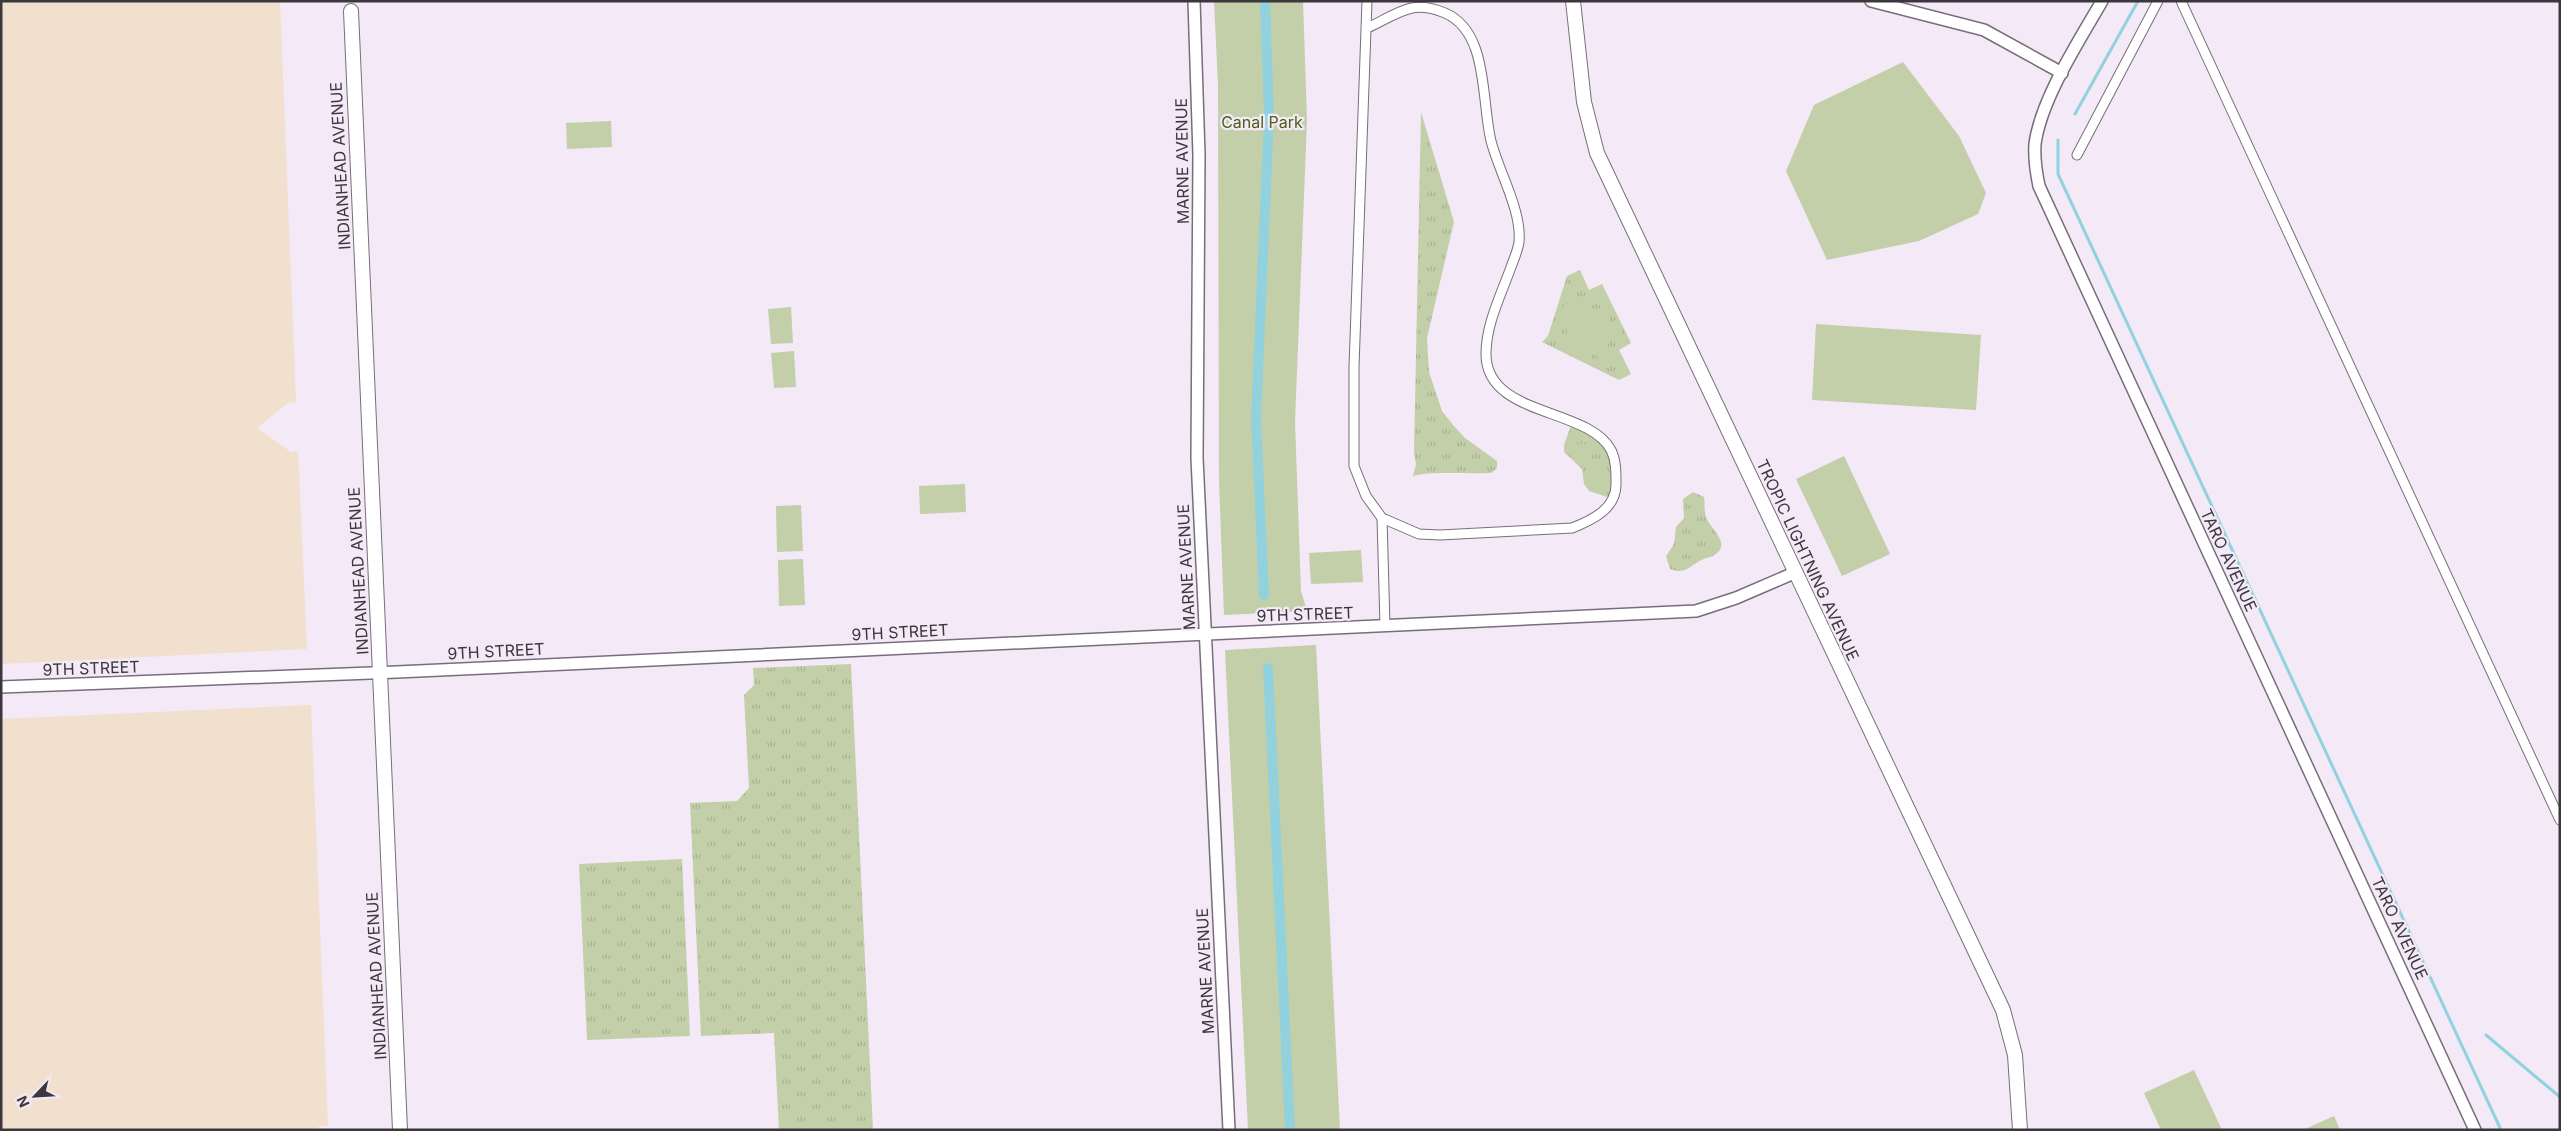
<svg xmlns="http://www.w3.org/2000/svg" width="2561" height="1131" font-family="Inter,sans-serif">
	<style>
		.industrial { fill: #f1e0ce }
		.grass { fill: url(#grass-tufts) }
		.park { fill: #c3cfa8 }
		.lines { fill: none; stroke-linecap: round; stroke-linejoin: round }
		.stream { stroke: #92d2de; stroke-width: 3 }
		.canal { stroke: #92d2de; stroke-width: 10 }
		.minor-casing { stroke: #776e7b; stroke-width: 11 }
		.tertiary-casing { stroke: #776e7b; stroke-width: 14 }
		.secondary-casing { stroke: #776e7b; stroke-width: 16 }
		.minor { stroke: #fff; stroke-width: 9 }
		.tertiary { stroke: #fff; stroke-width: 11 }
		.secondary { stroke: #fff; stroke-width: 14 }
		.labels { text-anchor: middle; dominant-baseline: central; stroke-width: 4.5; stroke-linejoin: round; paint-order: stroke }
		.park-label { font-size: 16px; fill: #4e5f18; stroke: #f3e9f7 }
		.street-label { font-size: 16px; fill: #3b373c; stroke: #f3e9f7 }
	</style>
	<defs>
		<pattern id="grass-tufts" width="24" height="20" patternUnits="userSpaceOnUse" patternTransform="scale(1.25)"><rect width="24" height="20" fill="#c3cfa8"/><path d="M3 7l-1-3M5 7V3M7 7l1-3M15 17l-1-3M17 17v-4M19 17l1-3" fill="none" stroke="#a8b292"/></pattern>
	</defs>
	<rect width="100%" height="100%" fill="#f3e9f7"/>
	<g class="industrial">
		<path d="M1 1H280L296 402 288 403 257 428 291 452 298 451 307 649 1 664Z"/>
		<path d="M311 705 328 1126H320L315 1130H1V719Z"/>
	</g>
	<g class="grass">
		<path d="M1421 112 1454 222 1427 338 1429 372 1442 411 1453 425 1465 438 1497 461V468L1491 473C1472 474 1428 471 1413 476L1416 464 1414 452Z"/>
		<path d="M1580 270 1589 290 1602 284 1631 343 1619 350 1631 374 1619 380 1542 342 1548 336 1567 276Z"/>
		<path d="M1572 423 1592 432 1615 459 1613 499 1589 491 1584 484 1582 469 1564 452V445Z"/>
		<path d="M1693 492 1704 497C1705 503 1704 511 1706 517 1710 528 1731 543 1716 554 1711 558 1703 558 1698 562 1686 569 1684 574 1670 569L1666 556 1674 544 1676 527 1684 518 1683 499Z"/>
		<path d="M851 664 873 1130H779L774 1033 701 1036 690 803 737 801 749 788 744 695 754 685 753 668Z"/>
		<path d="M682 859 690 1036 587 1040 579 864Z"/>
	</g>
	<g class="park">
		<path d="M1214 1H1303L1307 120 1295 422 1301 591 1307 611 1224 615 1219 481 1218 85Z"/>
		<path d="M1903 62 1959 136 1986 193 1978 214 1919 241 1827 260 1786 171 1814 105Z"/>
		<path d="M611 121 612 147 567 149 566 123Z"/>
		<path d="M1570 301 1578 310C1590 305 1601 309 1609 319L1613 336 1607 346 1613 359 1610 362C1601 363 1598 359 1594 352 1575 354 1559 338 1570 318L1563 316 1561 309Z"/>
		<path d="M791 307 793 343 771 344 768 309Z"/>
		<path d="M1816 324 1981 335 1976 410 1812 400Z"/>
		<path d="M794 351 796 387 774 388 771 353Z"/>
		<path d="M1579 444H1589L1590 463 1596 465 1604 473V482L1599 486 1591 484 1588 481 1590 470 1587 461 1575 455 1576 446Z"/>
		<path d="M1844 456 1890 554 1842 576 1796 479Z"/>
		<path d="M965 484 966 512 920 514 919 486Z"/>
		<path d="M801 505 803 551 777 552 776 506Z"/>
		<path d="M1361 550 1363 582 1311 584 1309 553Z"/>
		<path d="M803 559 805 605 779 606 778 560Z"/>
		<path d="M1316 645 1340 1130H1248L1225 650Z"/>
		<path d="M2194 1070 2222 1130H2161L2144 1093Z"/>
		<path d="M2334 1116 2340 1130H2305V1129Z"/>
	</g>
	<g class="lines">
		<g class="stream">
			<path d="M2075 114 2138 1"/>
			<path d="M2058 140V174L2501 1130"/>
			<path d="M2486 1035 2560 1097"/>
		</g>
		<g class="canal">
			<path d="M1264 595 1256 419 1269 116 1265 1"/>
			<path d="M1268 668 1290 1130"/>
		</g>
		<g class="minor-casing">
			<g id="minor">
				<path d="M1367 1 1354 367V466L1366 496 1382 518 1419 534 1440 535 1572 528C1593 520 1617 508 1616 483 1616 471 1616 460 1611 450 1588 407 1486 417 1486 354 1486 324 1501 295 1511 267 1514 259 1518 250 1519 242 1522 211 1499 172 1491 141 1481 100 1489 32 1445 13 1435 9 1423 6 1412 8 1397 11 1381 22 1367 28"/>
				<path d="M2181 1 2560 820"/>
				<path d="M2077 155 2158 1"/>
				<path d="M1382 518 1385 626"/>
			</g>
		</g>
		<g class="tertiary-casing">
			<g id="tertiary">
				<path d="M1194 1 1199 155 1197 458 1229 1130"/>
				<path d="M1871 1 1984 30 2062 73"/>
				<path d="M2102 1C2079 41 2041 99 2035 144 2034 159 2036 172 2039 186L2475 1130"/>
				<path d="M1 687 397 672 1696 611 1736 598 1794 573"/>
			</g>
		</g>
		<g class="secondary-casing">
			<g id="secondary">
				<path d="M1573 1 1584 102 1597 153 2003 1010 2015 1055 2020 1130"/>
				<path d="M351 11 400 1130"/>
			</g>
		</g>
		<use href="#minor" class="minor"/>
		<use href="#tertiary" class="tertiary"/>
		<use href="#secondary" class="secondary"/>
	</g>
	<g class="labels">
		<g class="park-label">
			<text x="1262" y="122">Canal Park</text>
		</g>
		<g class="street-label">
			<text transform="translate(1182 161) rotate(-91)">MARNE AVENUE</text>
			<text transform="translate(340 166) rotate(-93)">INDIANHEAD AVENUE</text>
			<text transform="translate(1808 560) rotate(65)">TROPIC LIGHTNING AVENUE</text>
			<text transform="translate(2229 560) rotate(65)">TARO AVENUE</text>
			<text transform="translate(1186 567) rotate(-93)">MARNE AVENUE</text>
			<text transform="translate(358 571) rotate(-93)">INDIANHEAD AVENUE</text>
			<text transform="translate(1305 614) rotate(-2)">9TH STREET</text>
			<text transform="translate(900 632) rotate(-3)">9TH STREET</text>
			<text transform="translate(496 651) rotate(-3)">9TH STREET</text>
			<text transform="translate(91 668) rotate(-2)">9TH STREET</text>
			<text transform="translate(2400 928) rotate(65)">TARO AVENUE</text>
			<text transform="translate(1205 971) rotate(-93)">MARNE AVENUE</text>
			<text transform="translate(376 976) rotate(-93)">INDIANHEAD AVENUE</text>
		</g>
	</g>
	<rect width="2561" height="1131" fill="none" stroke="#3b373c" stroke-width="5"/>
	<g transform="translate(35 1096) rotate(245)" stroke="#f3e9f7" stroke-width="4" paint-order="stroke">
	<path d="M0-4L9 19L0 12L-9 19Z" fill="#3b373c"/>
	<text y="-8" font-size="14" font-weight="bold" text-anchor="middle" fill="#3b373c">N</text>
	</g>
</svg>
